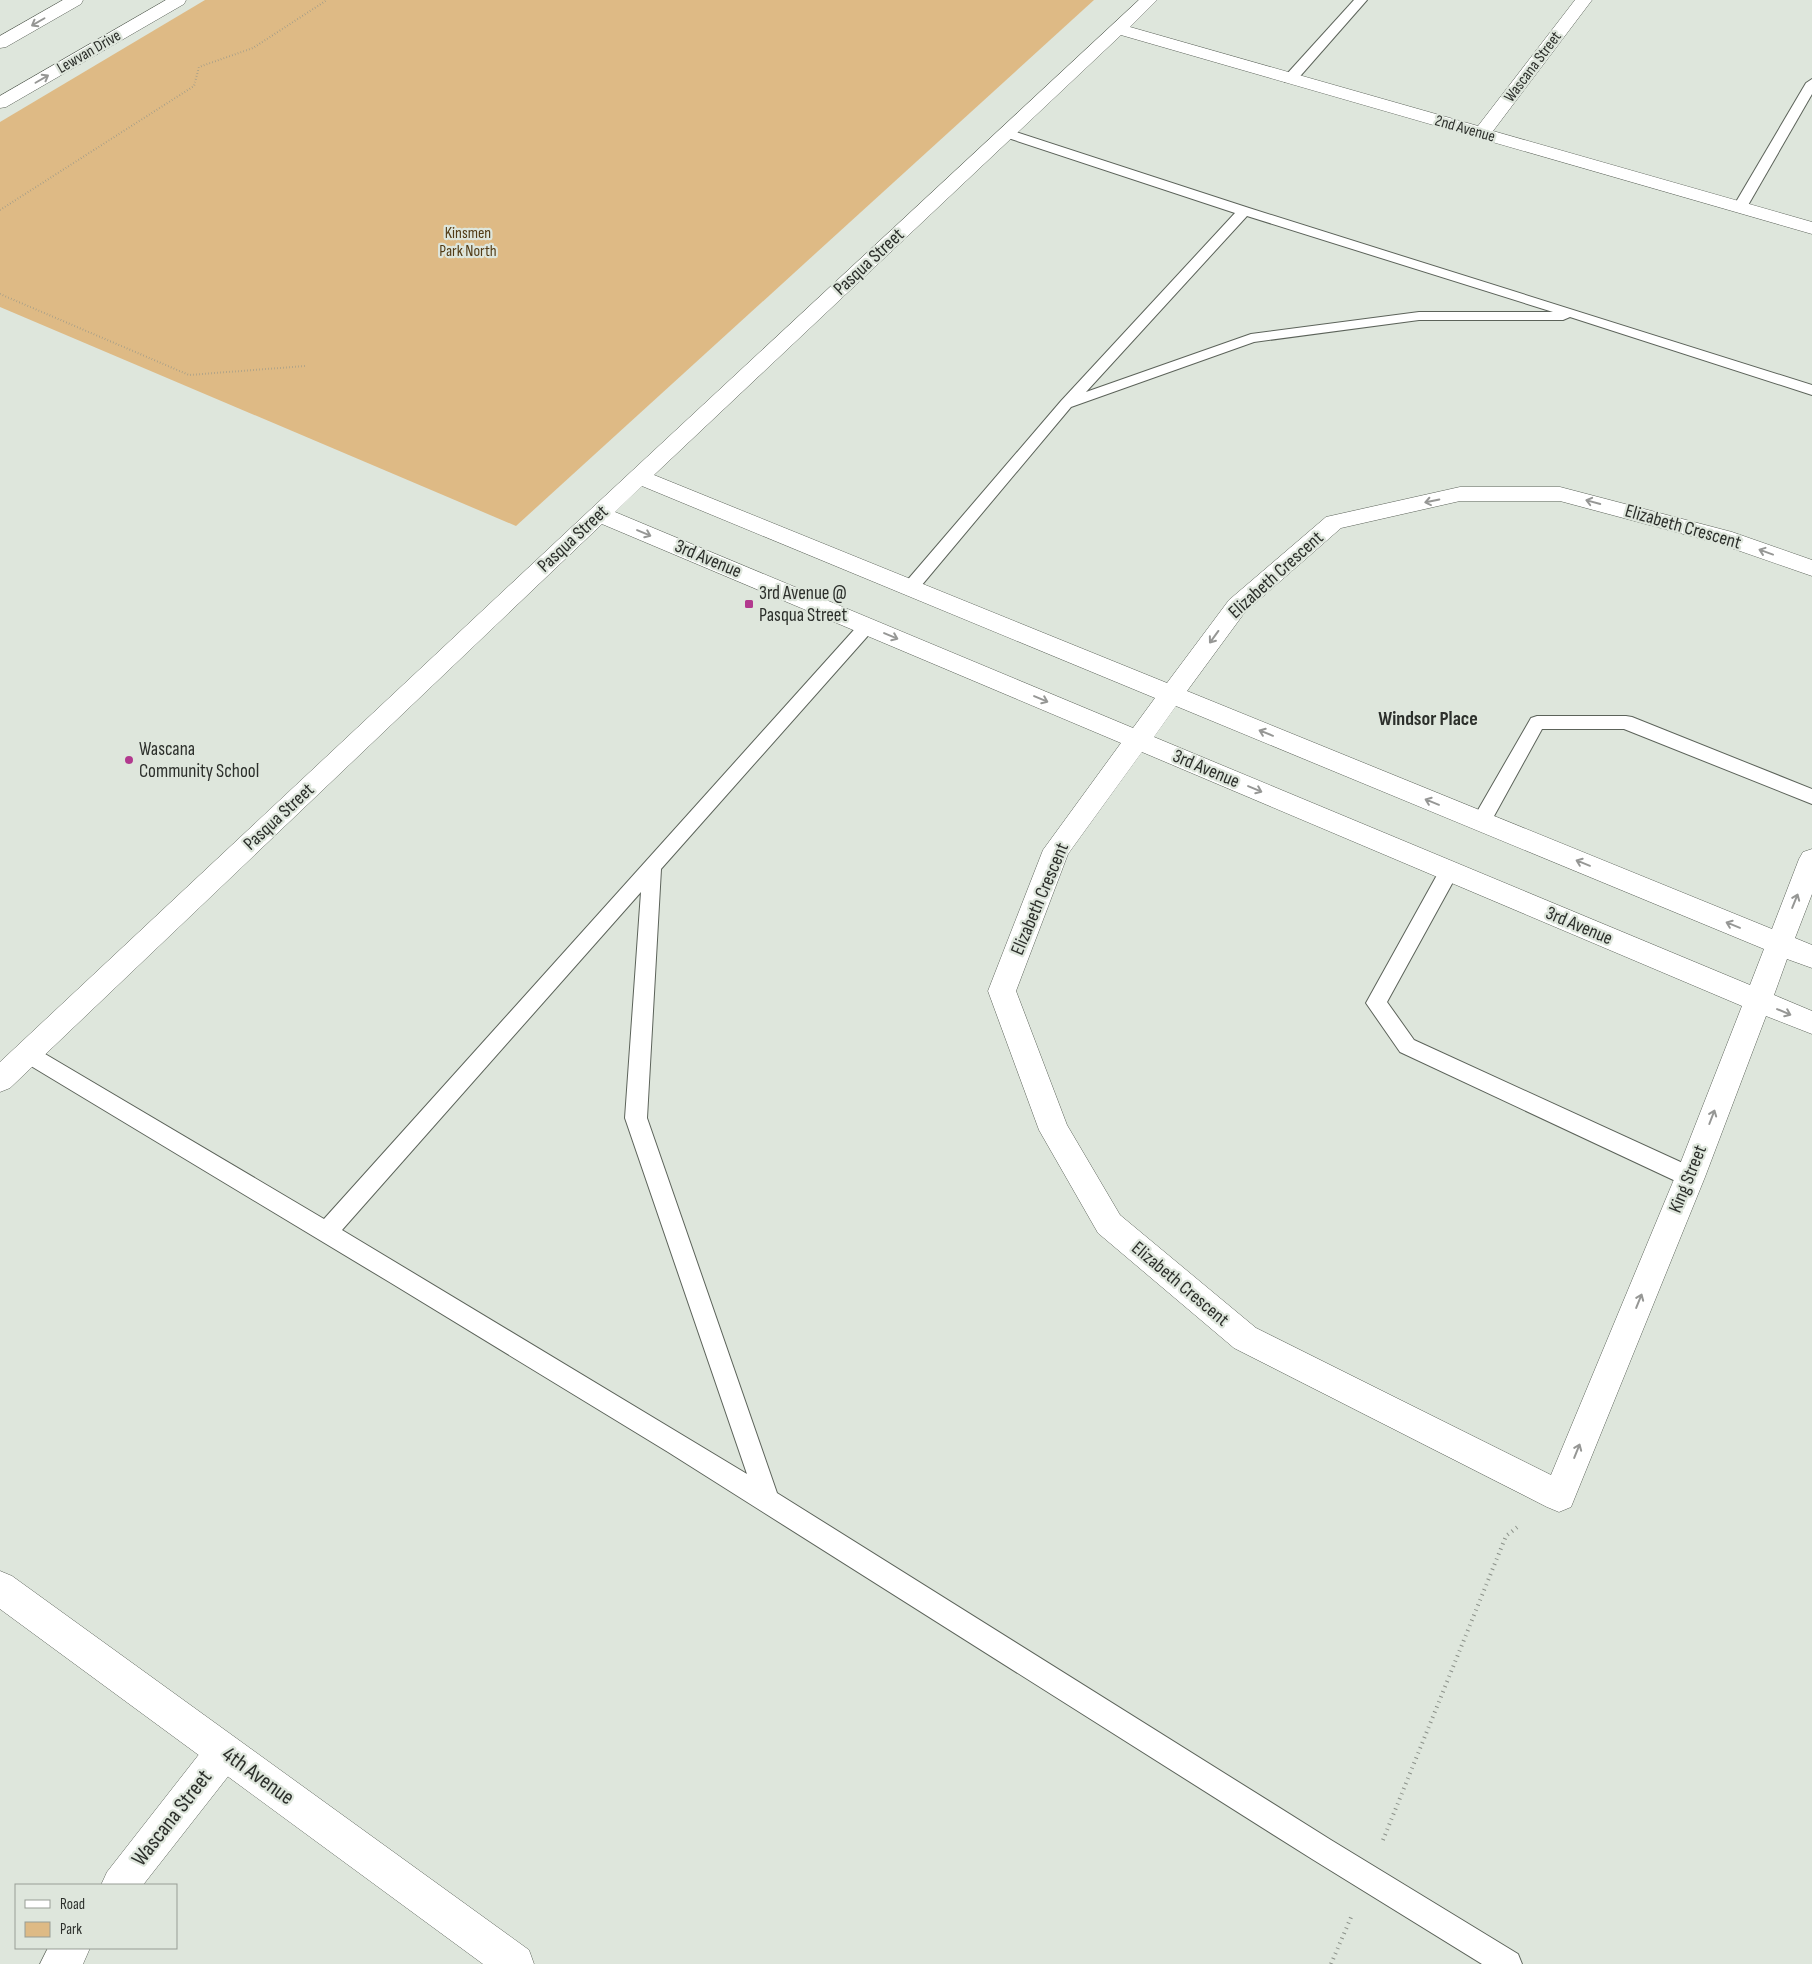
<svg xmlns="http://www.w3.org/2000/svg" width="1812" height="1964" font-family="'Sofia Sans Condensed',sans-serif">
	<style>
		.green { fill: #deba85 }
		.lines { fill: none; stroke-linecap: round; stroke-linejoin: round }
		.service-casing { stroke: #5c635a; stroke-width: 2 }
		.minor-casing { stroke: #5c635a; stroke-width: 1 }
		.tertiary-casing { stroke: #5c635a; stroke-width: 1 }
		.secondary-casing { stroke: #5c635a; stroke-width: 1 }
		.path-far1 { stroke: #8b9189; stroke-width: 2; stroke-dasharray: 0.5 2.5; stroke-linecap: butt }
		.path { stroke: #8b9189; stroke-width: 4; stroke-dasharray: 1 4.5; stroke-linecap: butt }
		.service { fill: #fff; fill-rule: evenodd }
		.minor { fill: #fff; fill-rule: evenodd }
		.tertiary { fill: #fff; fill-rule: evenodd }
		.secondary { fill: #fff; fill-rule: evenodd }
		.oneway { stroke: #969795 }
		.poi-dot { fill: #b2398e; stroke: #dee6dc; stroke-width: 2 }
		.labels { text-anchor: middle; dominant-baseline: central; stroke-width: 4.5; stroke-linejoin: round; paint-order: stroke }
		.far-street-label { font-size: 16px; fill: #2c2f2b; stroke: #dee6dc }
		.far-park-label { font-size: 16px; fill: #523b15; stroke: #dee6dc }
		.street-label { font-size: 19px; fill: #2c2f2b; stroke: #dee6dc }
		.poi-label { font-size: 19px; fill: #2c2f2b; stroke: #dee6dc; text-anchor: start }
		.neighbourhood-label { font-size: 20px; font-weight: bold; fill: #2c2f2b; stroke: #dee6dc }
		.near-street-label { font-size: 22px; fill: #2c2f2b; stroke: #dee6dc }
	</style>
	<rect width="100%" height="100%" fill="#dee6dc"/>
	<path class="green" d="M205 0H1094L516 526 0 307V122Z"/>
	<g class="lines">
		<g class="service-casing">
			<g id="service">
				<path d="M1354 0H1367L1295 82H1285L1284 79 1285 76Z"/>
				<path d="M1812 79V94L1747 207 1740 211 1735 210 1733 207 1806 83Z"/>
				<path d="M1007 129 1249 208 1812 385V395L1570 317 1563 320H1419L1254 342 1071 407 916 592 910 594 904 592 902 588 904 584 1061 401 1235 213 1002 136 1000 133 1002 130ZM1247 216 1553 312H1419L1251 334 1086 392Z"/>
				<path d="M867 620 873 622 876 626 873 630 661 869 647 1118 777 1493 1331 1840 1518 1954 1522 1964H1482L1312 1859 668 1452 391 1283 21 1060 18 1054 21 1048 28 1045 35 1048 324 1219 861 622ZM641 892 625 1118 747 1474 342 1230Z"/>
				<path d="M1537 716H1626L1632 717 1812 789V804L1624 729H1542L1488 827 1481 829 1474 827 1472 822 1474 817 1531 718Z"/>
				<path d="M1449 864 1456 866 1459 871 1387 1002 1414 1040 1698 1170 1701 1177 1698 1184 1690 1186 1682 1184 1400 1052 1366 1003 1442 866Z"/>
			</g>
		</g>
		<g class="minor-casing">
			<g id="minor">
				<path d="M1139 0H1157L1130 27 1478 126 1575 0H1592L1493 131 1812 222V234L1121 35 654 475 1167 683 1229 600 1326 517 1460 487H1560L1732 532 1812 560V576L1717 543 1560 501H1460L1341 528 1245 612 1187 691 1772 929 1799 859 1803 852 1812 849V894L1795 938 1812 945V968L1787 959 1774 995 1812 1011V1034L1766 1016 1705 1177 1571 1507 1559 1512 1547 1507 1234 1348 1098 1233 1039 1130 988 991 1043 850 1121 743 602 524 10 1088 0 1092V1062L591 509ZM642 486 1155 698 1133 728 615 512ZM1176 706 1764 949 1750 985 1154 737ZM1142 752 1742 1006 1675 1177 1551 1475 1256 1328 1120 1215 1067 1125 1016 991 1068 854Z"/>
				<path d="M224 1734 237 1739 242 1752 237 1765 143 1885H101L107 1872 211 1739Z"/>
				<path d="M48 1948H90L83 1964H40Z"/>
			</g>
		</g>
		<g class="tertiary-casing">
			<path id="tertiary" d="M0 1571 12 1576 529 1950 534 1964H483L0 1609Z"/>
		</g>
		<g class="secondary-casing">
			<g id="secondary">
				<path d="M63 0H83L81 4 6 47 0 48V36Z"/>
				<path d="M166 0H186L184 4 6 107 0 108V96Z"/>
			</g>
		</g>
		<g class="path-far1">
			<path d="M0 210 194 86 199 67 253 48 327 0"/>
			<path d="M0 294 189 375 305 366"/>
		</g>
		<g class="path">
			<path d="M1383 1840 1506 1536 1520 1525"/>
			<path d="M1331 1964 1352 1915"/>
		</g>
		<use href="#service" class="service"/>
		<use href="#minor" class="minor"/>
		<use href="#tertiary" class="tertiary"/>
		<use href="#secondary" class="secondary"/>
	</g>
	<defs><path id="oneway-shaft" d="M-6 0H5M1.5-3L5.5 0L1.5 3" fill="none" stroke-width="1.6" stroke-linecap="round" stroke-linejoin="round" transform="scale(1.25)"/></defs>
	<g class="oneway">
		<use href="#oneway-shaft" transform="translate(38 22) rotate(150)"/>
		<use href="#oneway-shaft" transform="translate(42 79) rotate(-30)"/>
		<use href="#oneway-shaft" transform="translate(1432 501) rotate(168)"/>
		<use href="#oneway-shaft" transform="translate(1593 502) rotate(-165)"/>
		<use href="#oneway-shaft" transform="translate(644 533) rotate(23)"/>
		<use href="#oneway-shaft" transform="translate(1766 552) rotate(-160)"/>
		<use href="#oneway-shaft" transform="translate(891 636) rotate(23)"/>
		<use href="#oneway-shaft" transform="translate(1214 637) rotate(126)"/>
		<use href="#oneway-shaft" transform="translate(1041 699) rotate(23)"/>
		<use href="#oneway-shaft" transform="translate(1266 733) rotate(-158)"/>
		<use href="#oneway-shaft" transform="translate(1255 789) rotate(23)"/>
		<use href="#oneway-shaft" transform="translate(1432 802) rotate(-158)"/>
		<use href="#oneway-shaft" transform="translate(1583 863) rotate(-158)"/>
		<use href="#oneway-shaft" transform="translate(1795 901) rotate(-68)"/>
		<use href="#oneway-shaft" transform="translate(1733 925) rotate(-158)"/>
		<use href="#oneway-shaft" transform="translate(1784 1012) rotate(23)"/>
		<use href="#oneway-shaft" transform="translate(1712 1117) rotate(-69)"/>
		<use href="#oneway-shaft" transform="translate(1639 1301) rotate(-68)"/>
		<use href="#oneway-shaft" transform="translate(1577 1451) rotate(-68)"/>
	</g>
	<g class="poi-dot">
		<rect x="744" y="599" width="10" height="10" rx="2.5"/>
		<circle cx="129" cy="760" r="5"/>
	</g>
	<g class="labels">
		<g class="far-street-label">
			<text transform="translate(89 52) rotate(-30)">Lewvan Drive</text>
			<text transform="translate(1533 67) rotate(-53)">Wascana Street</text>
			<text transform="translate(1465 129) rotate(16)">2nd Avenue</text>
		</g>
		<g class="far-park-label">
			<text x="468" y="233">Kinsmen<tspan x="468" dy="18">Park North</tspan></text>
		</g>
		<g class="street-label">
			<text transform="translate(869 262) rotate(-43)">Pasqua Street</text>
			<text transform="translate(1683 527) rotate(16)">Elizabeth Crescent</text>
			<text transform="translate(573 539) rotate(-43)">Pasqua Street</text>
			<text transform="translate(708 559) rotate(23)">3rd Avenue</text>
			<text transform="translate(1276 575) rotate(-42)">Elizabeth Crescent</text>
			<text transform="translate(1206 769) rotate(23)">3rd Avenue</text>
			<text transform="translate(279 817) rotate(-43)">Pasqua Street</text>
			<text transform="translate(1040 899) rotate(-67)">Elizabeth Crescent</text>
			<text transform="translate(1579 926) rotate(23)">3rd Avenue</text>
			<text transform="translate(1688 1179) rotate(-68)">King Street</text>
			<text transform="translate(1180 1284) rotate(40)">Elizabeth Crescent</text>
		</g>
		<g class="poi-label">
			<text x="759" y="593">3rd Avenue @<tspan x="759" dy="22">Pasqua Street</tspan></text>
			<text x="139" y="749">Wascana<tspan x="139" dy="22">Community School</tspan></text>
		</g>
		<g class="neighbourhood-label">
			<text x="1428" y="719">Windsor Place</text>
		</g>
		<g class="near-street-label">
			<text transform="translate(258 1776) rotate(36)">4th Avenue</text>
			<text transform="translate(172 1818) rotate(-52)">Wascana Street</text>
		</g>
	</g>
	<rect x="15" y="1884" width="162" height="65" fill="#dee6dc" stroke="#979d95"/>
	<rect x="25" y="1900" width="25" height="8" fill="#ffffff" stroke="#979d95"/>
	<text x="60" y="1909" font-size="15" fill="#2c2f2b">Road</text>
	<rect x="25" y="1922" width="25" height="15" fill="#deba85" stroke="#979d95"/>
	<text x="60" y="1934" font-size="15" fill="#2c2f2b">Park</text>
</svg>
